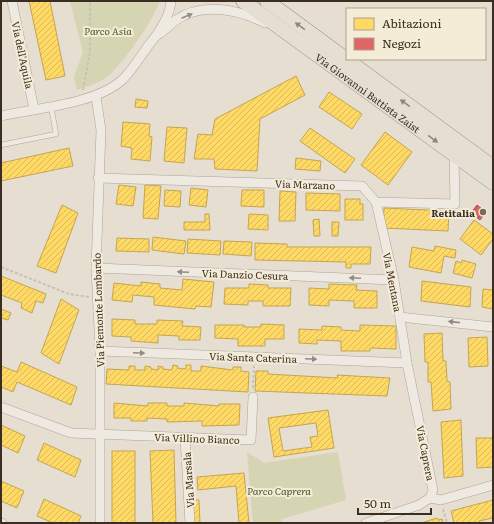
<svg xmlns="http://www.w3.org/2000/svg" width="494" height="524" font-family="Literata,serif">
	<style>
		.green { fill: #d5d4b3 }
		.homes { fill: url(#homes-hatch); stroke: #c4a551; fill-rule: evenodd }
		.shops { fill: url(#shops-hatch); stroke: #ae5551 }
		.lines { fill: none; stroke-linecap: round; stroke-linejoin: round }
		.service-casing { stroke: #aba499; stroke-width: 5.5 }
		.minor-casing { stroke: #aba499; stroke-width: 10 }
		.primary-casing { stroke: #918980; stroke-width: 15 }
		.path { stroke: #c7c1b8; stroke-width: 2; stroke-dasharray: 3 2; stroke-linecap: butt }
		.service { stroke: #eeeae2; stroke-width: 4.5 }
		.minor { stroke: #eeeae2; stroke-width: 9 }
		.primary { stroke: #e5dfd3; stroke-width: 14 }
		.oneway { fill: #948c82 }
		.oneway2 { fill: #90867a }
		.poi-dot { fill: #776b5e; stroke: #f5ecd8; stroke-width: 1.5 }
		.labels { text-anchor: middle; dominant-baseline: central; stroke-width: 4; stroke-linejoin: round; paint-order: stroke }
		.park-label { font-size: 10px; font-style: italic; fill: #4b5728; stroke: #f5ecd8 }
		.street-label { font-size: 10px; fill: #3b2d21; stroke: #f5ecd8 }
		.poi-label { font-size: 10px; font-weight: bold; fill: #3b2d21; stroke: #f5ecd8; text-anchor: end }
	</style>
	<defs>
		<pattern id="homes-hatch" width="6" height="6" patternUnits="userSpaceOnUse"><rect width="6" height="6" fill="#ffd966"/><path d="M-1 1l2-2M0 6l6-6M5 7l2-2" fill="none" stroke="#dbbb58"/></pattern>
		<pattern id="shops-hatch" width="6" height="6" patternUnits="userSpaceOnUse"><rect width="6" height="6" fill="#e06666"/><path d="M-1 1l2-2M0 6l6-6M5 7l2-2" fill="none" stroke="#b75454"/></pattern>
	</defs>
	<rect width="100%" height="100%" fill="#e6ded0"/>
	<g class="green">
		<path d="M70 1H160C153 20 124 63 108 76 99 83 89 86 77 90L74 77 83 52Z"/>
		<path d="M247 452 264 463 338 452 346 500 282 519 280 523H253Z"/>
	</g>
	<g class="homes">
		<path d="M29 1H50L65 76 46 80Z"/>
		<path d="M296 76 305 95 260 119 257 171 215 169 214 159H194L198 134 212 135 215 119Z"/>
		<path d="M329 92 362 114 352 129 319 107Z"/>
		<path d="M136 99 148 101 147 108 135 107Z"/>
		<path d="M123 122 150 124 149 136 152 137 150 161 131 159 132 148 121 146Z"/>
		<path d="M167 127 187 128 184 163 164 161Z"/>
		<path d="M310 128 355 159 345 173 300 141Z"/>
		<path d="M385 132 412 152 388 185 361 165Z"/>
		<path d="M69 148 73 166 1 181V163Z"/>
		<path d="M296 158 321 161 320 171 295 169Z"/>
		<path d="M119 185 136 187 133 206 116 204Z"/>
		<path d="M145 185 161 186 158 219 143 218Z"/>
		<path d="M191 188 208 190 206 207 189 205Z"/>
		<path d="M165 190 181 191 180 207 164 206Z"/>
		<path d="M242 190H264V207L241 206Z"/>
		<path d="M280 191 296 192 295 221H279Z"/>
		<path d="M306 193 340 194V211L306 210Z"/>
		<path d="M345 199H360V204H363V220H345Z"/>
		<path d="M62 205 78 213 56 273 37 266Z"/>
		<path d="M384 208 449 211 448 231 383 228Z"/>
		<path d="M205 214H209L210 230H184V222H205Z"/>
		<path d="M249 214 268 215V230L248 229Z"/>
		<path d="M319 219 320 236H314L313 220Z"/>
		<path d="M474 220 493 234V239L481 255 460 239Z"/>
		<path d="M332 222H339L338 236H332Z"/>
		<path d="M153 237 186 241 184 254 152 250Z"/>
		<path d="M117 238 149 239V252L116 251Z"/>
		<path d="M188 239 221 241 220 255 187 253Z"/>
		<path d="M224 241 252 242 251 256 223 254Z"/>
		<path d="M255 243 287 244V247H371L370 264H351V268H346V262L255 260Z"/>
		<path d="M435 246 456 250 455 258 444 256 441 273 409 267 412 247 434 251Z"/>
		<path d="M462 260 476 264 472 278 453 273 456 261 461 263Z"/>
		<path d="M1 276 46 294 43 303 36 301 32 313 21 308 22 303 1 295Z"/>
		<path d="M183 279 214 282 211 307 196 306 195 309 154 305V297L133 295 132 302 112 300 114 283 141 286V282L160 284V288L182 290Z"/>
		<path d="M422 281 471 287 470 307 421 301Z"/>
		<path d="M249 284 268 285V288H291L290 306H263V301H248V305L224 304 225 288H249Z"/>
		<path d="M329 284 357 285 356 290 377 291V308H354V301L329 300V306L309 305V288L329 289Z"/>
		<path d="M483 289 493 290V309L482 307Z"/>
		<path d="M61 299 79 310 59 364 41 353Z"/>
		<path d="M1 309 11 313 8 320 1 318Z"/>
		<path d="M112 319 135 320V324H157V320L183 321 182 326 201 327 200 340H179V336L158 335V343L131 341V337L112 336Z"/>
		<path d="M261 324 284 325V339H265V346H238V339L215 338V325H244V327H260Z"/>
		<path d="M360 325 396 326V349L370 348V351H341V341L317 340V344L299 343V329L322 330V326L341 327V330L360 331Z"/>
		<path d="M442 333 443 361H446L447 381 450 382 451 409 433 411 431 382H428V362H425L424 334Z"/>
		<path d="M487 337 488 366 469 367 468 338Z"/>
		<path d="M21 362 77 387 71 405 17 382 13 392 1 387V366L17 372Z"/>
		<path d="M173 365 178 366 177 368 186 369V365H191V371H201V366L233 370V367H241V371L249 372 248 392 106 384 107 369 129 370V366H135V370H145V366L151 367V369L158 370V366L163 367V369L172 370Z"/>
		<path d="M256 371H268V374L338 378 337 375 390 378 387 396 255 391Z"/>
		<path d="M114 403 148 406V403H167V406H184V403L219 406V404H240L239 425 202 426V421L167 422V419L147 418V421H131V418H114Z"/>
		<path d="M328 410 334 448 274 457 268 418ZM316 423 318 436 310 437 312 447 283 451 279 428Z"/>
		<path d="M461 420 463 476 444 478 441 422Z"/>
		<path d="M1 425 25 436 18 453 1 445Z"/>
		<path d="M476 438H493V467L477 468Z"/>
		<path d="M44 443 81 460 75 477 37 460Z"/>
		<path d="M174 450 176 523H153L150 451Z"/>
		<rect x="112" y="451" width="23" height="72"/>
		<path d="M244 473 249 523H239L236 486 198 490 197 477Z"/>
		<path d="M1 481 24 491 17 508 1 501Z"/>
		<path d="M44 499 81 516 78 523H53L37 516Z"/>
		<path d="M191 500H199L200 523H192Z"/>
		<path d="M493 500V518L479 521 480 523H454L451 511Z"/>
		<path d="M437 518 438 520 442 519 443 523H421Z"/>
	</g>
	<path class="shops" d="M477 205 486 212 480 220 471 213Z"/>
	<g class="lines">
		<g class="service-casing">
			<path id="service" d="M1 145 56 134 51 106"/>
		</g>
		<g class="minor-casing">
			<g id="minor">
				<path d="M12 1 34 109"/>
				<path d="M159 34C165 30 170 25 176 20 202 2 238 9 265 23"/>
				<path d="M96 97 101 130 96 268 100 351V523"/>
				<path d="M1 116C36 108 96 104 122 80 132 71 140 57 148 46 158 34 170 17 171 1"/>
				<path d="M98 178 362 186 376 202 455 204 454 155"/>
				<path d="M96 268 394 280"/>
				<path d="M400 317 493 327"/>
				<path d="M100 351 407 363"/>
				<path d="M1 407 71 433 251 440 253 397"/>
				<path d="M185 438 190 523"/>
				<path d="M430 498 441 500 493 485"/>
				<path d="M1 523H2"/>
				<path d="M366 523 419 505 430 498 433 490 407 363 394 280 376 202"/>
			</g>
		</g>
		<g class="primary-casing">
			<g id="primary">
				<path id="s1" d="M243 1 493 183"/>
				<path d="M267 1 493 167"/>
			</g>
		</g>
		<g class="path">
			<path d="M83 90 90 52V1"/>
			<path d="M1 267 69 294 89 297"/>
			<path d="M253 388 254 366"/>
			<path d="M443 509 447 523"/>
		</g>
		<use href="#service" class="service"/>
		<use href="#minor" class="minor"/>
		<use href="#primary" class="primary"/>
	</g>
	<defs><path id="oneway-solid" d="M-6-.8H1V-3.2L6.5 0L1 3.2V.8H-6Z"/></defs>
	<g class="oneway">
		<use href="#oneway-solid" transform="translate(187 16) rotate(-23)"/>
		<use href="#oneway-solid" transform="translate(183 272) rotate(-178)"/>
		<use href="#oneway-solid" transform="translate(355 278) rotate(-178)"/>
		<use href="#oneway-solid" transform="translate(454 322) rotate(-174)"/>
		<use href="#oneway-solid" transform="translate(139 353) rotate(2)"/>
		<use href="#oneway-solid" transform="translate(311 359) rotate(2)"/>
	</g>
	<g class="oneway2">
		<use href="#oneway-solid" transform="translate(300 26) rotate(-144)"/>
		<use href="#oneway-solid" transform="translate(405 103) rotate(-144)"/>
		<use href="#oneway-solid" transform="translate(433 139) rotate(36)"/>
	</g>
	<circle class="poi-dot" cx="483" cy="212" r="4"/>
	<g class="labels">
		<g class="park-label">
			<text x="108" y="30">Parco Asia</text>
			<text x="279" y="490">Parco Caprera</text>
		</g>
		<g class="street-label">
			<text transform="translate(23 55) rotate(78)">Via dell'Aquila</text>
			<text stroke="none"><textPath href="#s1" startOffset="155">Via Giovanni Battista Zaist</textPath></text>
			<text transform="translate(305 184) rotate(2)">Via Marzano</text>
			<text transform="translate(245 274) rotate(2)">Via Danzio Cesura</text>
			<text transform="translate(393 282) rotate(79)">Via Mentana</text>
			<text transform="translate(98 310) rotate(-92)">Via Piemonte Lombardo</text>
			<text transform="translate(253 357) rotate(2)">Via Santa Caterina</text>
			<text transform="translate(197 438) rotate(2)">Via Villino Bianco</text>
			<text transform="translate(426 453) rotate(79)">Via Caprera</text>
			<text transform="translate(188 480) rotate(-94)">Via Marsala</text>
		</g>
		<g class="poi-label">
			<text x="475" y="212">Retitalia</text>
		</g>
	</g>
	<rect width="494" height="524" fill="none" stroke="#3b2d21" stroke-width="4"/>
	<rect x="346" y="8" width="140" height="52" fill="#f5ecd8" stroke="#aba08f"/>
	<rect x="354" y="18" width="20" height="12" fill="#ffd966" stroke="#aba08f"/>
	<text x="382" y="28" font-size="12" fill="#3b2d21">Abitazioni</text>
	<rect x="354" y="38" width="20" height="12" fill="#e06666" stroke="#aba08f"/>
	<text x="382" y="48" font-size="12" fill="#3b2d21">Negozi</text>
	<path d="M358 508v6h73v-6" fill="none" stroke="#3b2d21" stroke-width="2"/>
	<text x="364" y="508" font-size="12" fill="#3b2d21" stroke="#f5ecd8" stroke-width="3" paint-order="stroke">50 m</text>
</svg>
